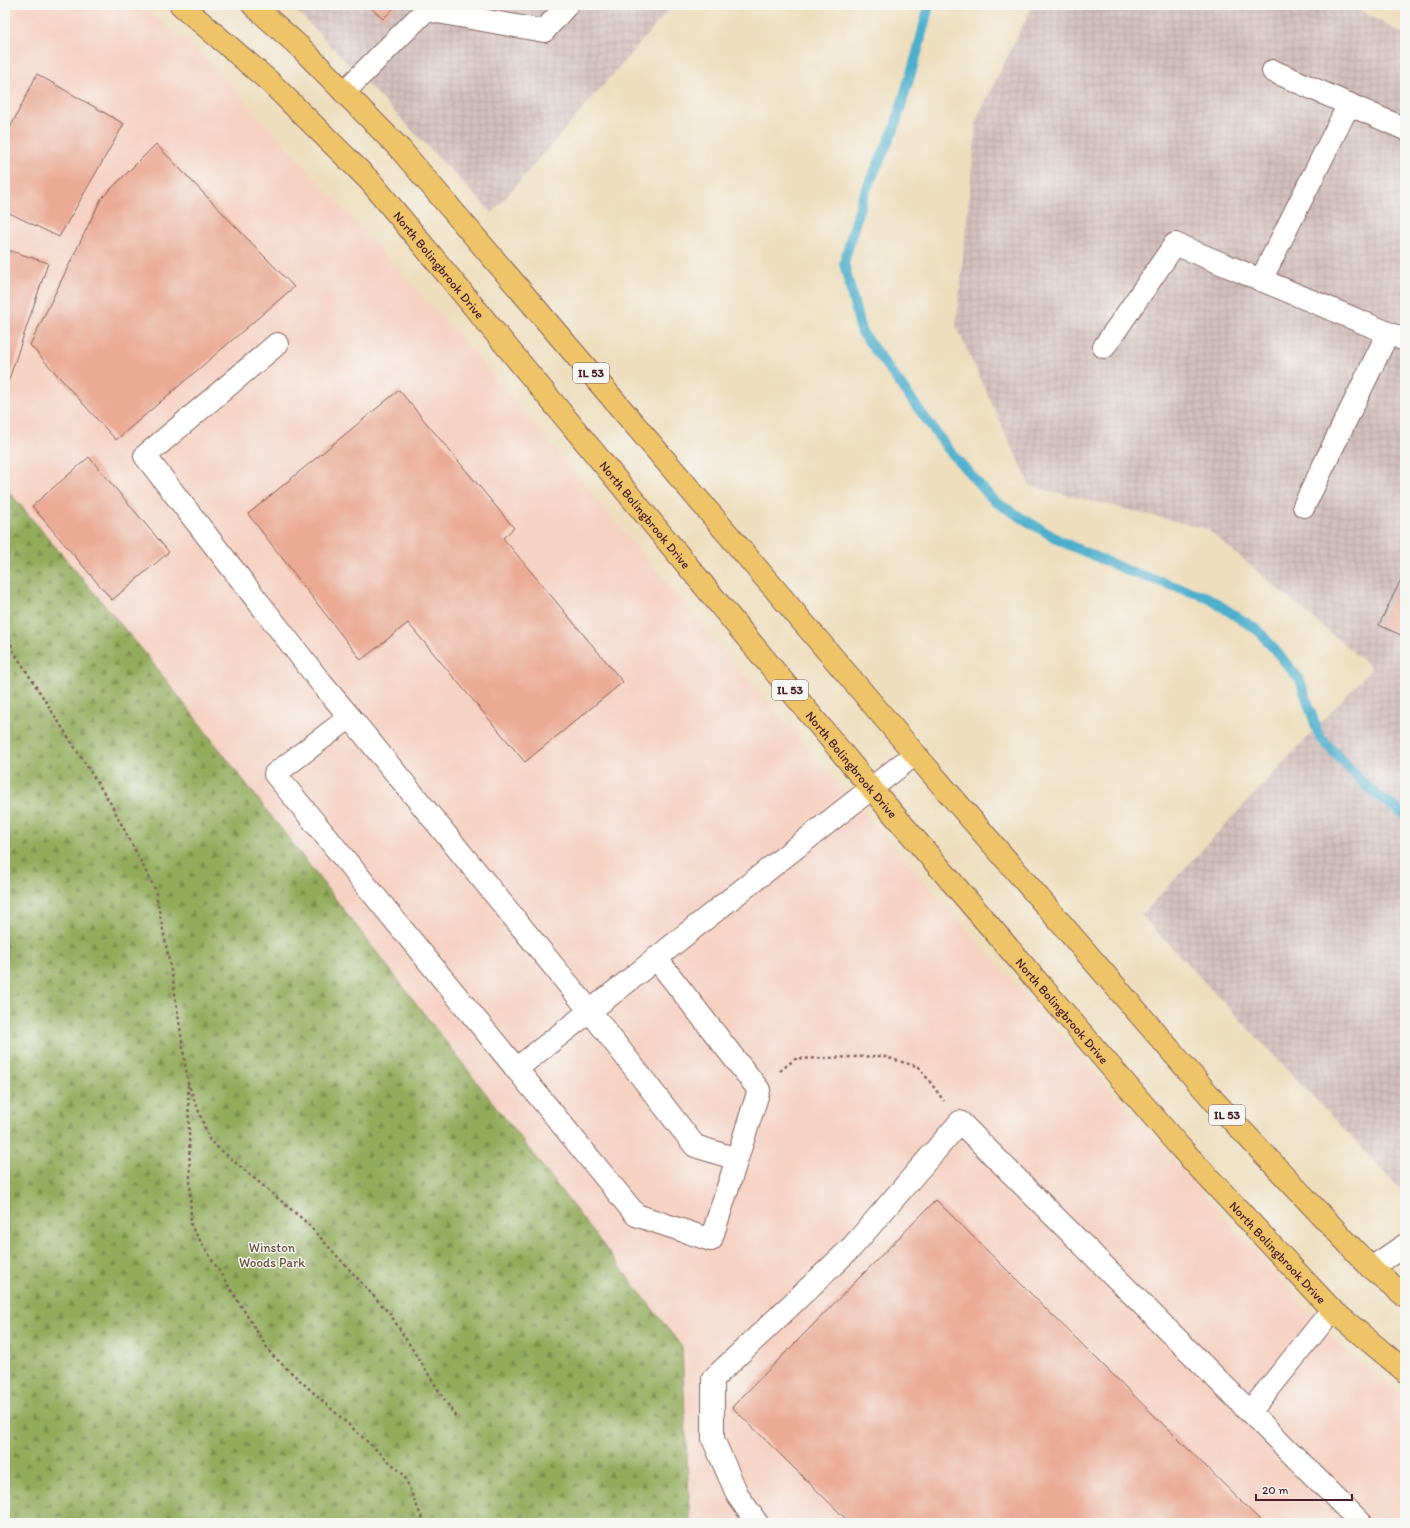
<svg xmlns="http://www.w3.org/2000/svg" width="1410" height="1528" font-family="Itim,sans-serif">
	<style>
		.built { fill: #f6d2c3 }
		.industrial { fill: url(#industrial-grid) }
		.forest { fill: url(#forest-firs); stroke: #6e6644 }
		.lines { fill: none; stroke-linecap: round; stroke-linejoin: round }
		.stream { stroke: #4dafcc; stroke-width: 10 }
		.building { fill: #eaa993 }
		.minor-casing { stroke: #83625e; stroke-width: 24 }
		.major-casing { stroke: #83625e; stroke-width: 24 }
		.path { stroke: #83625e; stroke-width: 2.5; stroke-dasharray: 3 3; stroke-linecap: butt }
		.minor { stroke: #fff; stroke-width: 22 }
		.major { stroke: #efc469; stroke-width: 22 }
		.labels { text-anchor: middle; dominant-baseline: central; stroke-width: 3; stroke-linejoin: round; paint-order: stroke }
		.shield { fill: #f6f6f2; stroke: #7e6067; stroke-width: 1 }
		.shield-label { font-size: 12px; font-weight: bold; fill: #4a1f2b }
		.street-label { font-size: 13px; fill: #4a1f2b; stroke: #f6f6f2 }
		.park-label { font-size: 13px; fill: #6c513d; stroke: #f6f6f2 }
	</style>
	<defs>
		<pattern id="industrial-grid" width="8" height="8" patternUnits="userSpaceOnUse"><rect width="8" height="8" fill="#d1bfbd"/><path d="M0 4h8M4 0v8" fill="none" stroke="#b5a4a3"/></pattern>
		<pattern id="forest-firs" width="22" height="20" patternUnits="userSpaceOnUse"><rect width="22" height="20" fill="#93ac5c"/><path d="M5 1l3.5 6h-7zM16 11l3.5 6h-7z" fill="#7a8b4c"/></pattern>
	</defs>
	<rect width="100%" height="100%" fill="#f6f6f2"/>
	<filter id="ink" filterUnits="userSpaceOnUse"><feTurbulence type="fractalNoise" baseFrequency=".025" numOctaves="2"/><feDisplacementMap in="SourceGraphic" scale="8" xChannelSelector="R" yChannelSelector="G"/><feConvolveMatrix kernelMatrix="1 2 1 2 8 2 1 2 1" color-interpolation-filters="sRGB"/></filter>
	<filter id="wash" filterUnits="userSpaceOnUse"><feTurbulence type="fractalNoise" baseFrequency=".012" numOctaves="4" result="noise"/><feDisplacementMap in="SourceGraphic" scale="16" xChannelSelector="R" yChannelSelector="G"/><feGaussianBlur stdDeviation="0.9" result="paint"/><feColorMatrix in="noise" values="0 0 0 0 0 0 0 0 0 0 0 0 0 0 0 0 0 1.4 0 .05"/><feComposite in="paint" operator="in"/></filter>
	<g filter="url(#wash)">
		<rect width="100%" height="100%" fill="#eedebd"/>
		<path class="built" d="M16 5H140L205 57 460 337 743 674 920 877 1340 1346 1405 1397V1523H690L682 1347 145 653 5 487V45Z"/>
		<g class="industrial">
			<path d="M289 5H673L492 213 302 16Z"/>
			<path d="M1033 5H1351L1405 35V1194L1141 915 1372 668 1207 529 1030 486 956 326 977 118Z"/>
		</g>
		<path class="forest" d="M5 487 145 653 682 1347 690 1523H5Z"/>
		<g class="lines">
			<path class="stream" d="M929 5 917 53 894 129 862 199 844 263 861 331 948 449 994 501 1062 542 1131 572 1207 597 1259 631 1300 680 1319 736 1367 787 1405 815"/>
		</g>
		<g id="blocks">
			<g class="building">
				<path d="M368 5H397L383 19Z"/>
				<path d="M37 74 124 124 59 237 5 211V138Z"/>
				<path d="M156 144 294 287 116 440 30 345 101 199Z"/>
				<path d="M5 249 48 263 5 391Z"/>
				<path d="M399 390 514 528 503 538 623 682 525 762 408 623 361 660 248 514Z"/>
				<path d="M89 457 169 552 112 600 32 506Z"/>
				<path d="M1405 571V637L1379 625Z"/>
				<path d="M936 1200 1261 1521 1259 1523H850L732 1407Z"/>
			</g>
		</g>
	</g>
	<g filter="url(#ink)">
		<use href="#blocks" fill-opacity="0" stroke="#83625e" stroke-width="1"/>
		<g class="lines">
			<g class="minor-casing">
				<g id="minor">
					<path d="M1273 71 1405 129"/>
					<path d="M344 92 426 10 544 31 567 5"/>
					<path d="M1261 280 1349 104"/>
					<path d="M277 344 145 456 322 684 350 717"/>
					<path d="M1104 347 1175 244 1405 340"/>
					<path d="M1304 506 1388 333"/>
					<path d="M656 958 759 1090 711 1240 636 1215 275 774 350 717 590 1011 695 1146 737 1159"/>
					<path d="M516 1069 627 982 695 927 915 754"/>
					<path d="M1371 1268 1405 1245"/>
					<path d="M1250 1412 1332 1310"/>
					<path d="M757 1523 738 1496 713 1439V1379L852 1247 960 1122 1361 1523"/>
				</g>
			</g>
			<g class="major-casing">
				<g id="major">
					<path id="s1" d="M181 5 270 82 370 181 871 788 1178 1145 1332 1310 1405 1371"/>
					<path d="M253 5 301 48 401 150 915 754 1216 1103 1371 1268 1405 1296"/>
				</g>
			</g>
			<g class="path">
				<path d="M5 627 14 652 111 804 155 889 174 986 188 1083 210 1141 306 1222 390 1314 457 1419"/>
				<path d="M780 1071 795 1059 882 1056 919 1067 944 1101"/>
				<path d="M188 1085 191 1226 271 1354 404 1475 424 1523"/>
			</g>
			<use href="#minor" class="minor"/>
			<use href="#major" class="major"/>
		</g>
	</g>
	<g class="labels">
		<g class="shield">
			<rect x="573" y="363" width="36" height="20" rx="3"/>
			<rect x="772" y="680" width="36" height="20" rx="3"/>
			<rect x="1209" y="1105" width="36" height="20" rx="3"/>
		</g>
		<g class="shield-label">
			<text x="591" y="373">IL 53</text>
			<text x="790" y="690">IL 53</text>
			<text x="1227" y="1115">IL 53</text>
		</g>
		<g class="street-label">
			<text stroke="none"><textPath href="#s1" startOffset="367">North Bolingbrook Drive</textPath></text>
			<text stroke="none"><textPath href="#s1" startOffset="691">North Bolingbrook Drive</textPath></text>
			<text stroke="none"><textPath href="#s1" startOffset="1015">North Bolingbrook Drive</textPath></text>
			<text stroke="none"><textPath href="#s1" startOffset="1339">North Bolingbrook Drive</textPath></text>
			<text stroke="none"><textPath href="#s1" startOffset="1663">North Bolingbrook Drive</textPath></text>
		</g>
		<g class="park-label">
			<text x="272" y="1247">Winston<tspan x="272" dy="15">Woods Park</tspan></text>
		</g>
	</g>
	<rect width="1410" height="1528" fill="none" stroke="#f6f6f2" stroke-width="20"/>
	<path d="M1256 1494v6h96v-6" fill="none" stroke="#4a1f2b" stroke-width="2"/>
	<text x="1262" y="1494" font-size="12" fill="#4a1f2b" stroke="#f6f6f2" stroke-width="3" paint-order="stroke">20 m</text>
</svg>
